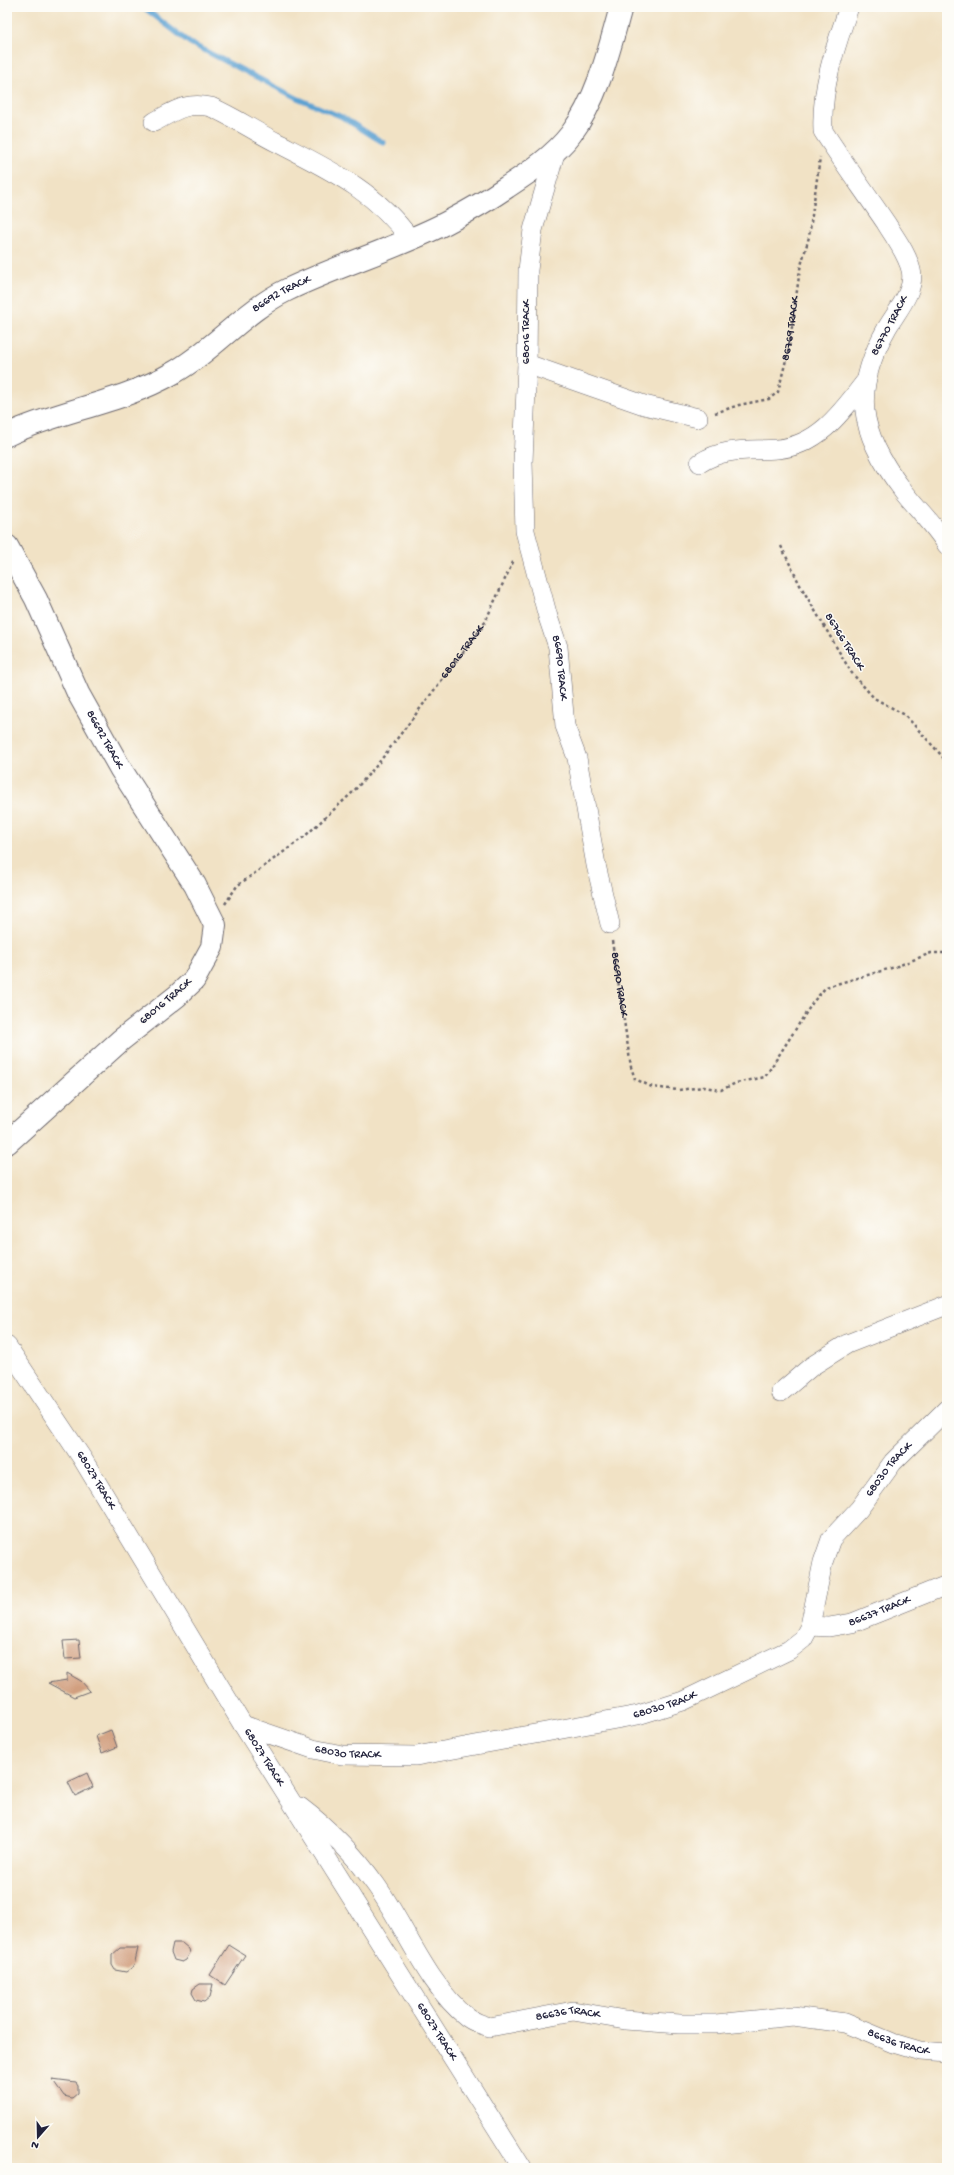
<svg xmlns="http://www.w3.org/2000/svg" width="954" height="2175" font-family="'Gochi Hand',sans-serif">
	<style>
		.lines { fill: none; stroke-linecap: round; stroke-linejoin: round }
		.stream { stroke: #5da2d2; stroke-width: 5 }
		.building { fill: #d19f7f }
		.street-casing { stroke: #6a656b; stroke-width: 20 }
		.secondary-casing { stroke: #6a656b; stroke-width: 24 }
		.path { stroke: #6a656b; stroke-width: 2.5; stroke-dasharray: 3 3; stroke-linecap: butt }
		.street { stroke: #fff; stroke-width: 19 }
		.secondary { stroke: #fff; stroke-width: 22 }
		.labels { text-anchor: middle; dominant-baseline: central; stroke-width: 3; stroke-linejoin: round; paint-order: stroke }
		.street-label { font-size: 12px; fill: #22223b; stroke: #fdfcf7 }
	</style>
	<rect width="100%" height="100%" fill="#fdfcf7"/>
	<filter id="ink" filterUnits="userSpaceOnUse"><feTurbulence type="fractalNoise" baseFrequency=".025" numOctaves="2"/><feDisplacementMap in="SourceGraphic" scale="8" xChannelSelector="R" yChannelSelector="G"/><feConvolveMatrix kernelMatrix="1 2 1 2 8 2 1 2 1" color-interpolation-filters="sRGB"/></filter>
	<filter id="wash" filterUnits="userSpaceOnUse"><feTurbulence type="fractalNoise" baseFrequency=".012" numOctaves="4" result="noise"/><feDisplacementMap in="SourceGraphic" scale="16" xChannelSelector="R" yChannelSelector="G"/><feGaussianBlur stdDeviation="0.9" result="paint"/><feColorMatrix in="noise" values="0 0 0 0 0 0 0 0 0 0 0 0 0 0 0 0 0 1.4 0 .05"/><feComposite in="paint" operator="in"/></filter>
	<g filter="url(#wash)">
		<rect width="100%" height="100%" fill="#f1e2c5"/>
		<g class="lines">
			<path class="stream" d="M143 7 190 43 297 98 342 117 384 143"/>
		</g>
		<g id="blocks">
			<g class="building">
				<path d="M79 1640 81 1658 65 1659 63 1641Z"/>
				<path d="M67 1673 81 1681 90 1691 74 1697 48 1683 67 1680Z"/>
				<path d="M111 1730 117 1747 102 1753 96 1736Z"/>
				<path d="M87 1773 93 1787 75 1796 68 1782Z"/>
				<path d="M173 1943H182L189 1949 190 1953 186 1960 182 1962 174 1960 171 1952Z"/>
				<path d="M229 1945 245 1955 225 1985 210 1975Z"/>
				<path d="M120 1948H138L134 1966 126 1972 115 1970 112 1965V1955Z"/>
				<path d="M200 1984H213L210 1997 204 2002 196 2000 192 1993 193 1989Z"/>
				<path d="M52 2079 76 2082 78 2085V2093L72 2098 64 2096Z"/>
			</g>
		</g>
	</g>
	<g filter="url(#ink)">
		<use href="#blocks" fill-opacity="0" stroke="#6a656b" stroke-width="1"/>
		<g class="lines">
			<g class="street-casing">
				<g id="street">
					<path d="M849 7C835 48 821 87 823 131 843 162 865 192 886 223 895 238 907 253 911 270 916 290 896 312 887 328 852 390 858 432 902 489 916 508 935 525 947 545"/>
					<path d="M154 122C176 110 186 102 211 107 234 117 254 131 276 142 328 169 375 190 410 239"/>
					<path id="s4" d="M556 150 533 230 528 270 527 364 523 462 525 531 548 617 558 647 565 726 577 758 596 865 610 924"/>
					<path d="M527 364 644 405 698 418"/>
					<path d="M700 463C725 447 749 451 777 449 818 446 842 412 865 382"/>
					<path id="s5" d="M7 1346 82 1458 243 1725 522 2168"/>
					<path d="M781 1392 812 1366 847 1344 947 1305"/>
					<path id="s6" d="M810 1626 829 1627 852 1623 947 1585"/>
					<path id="s7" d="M243 1725 313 1749 342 1755 416 1756 638 1715 683 1701 789 1650 803 1639 810 1626 823 1562 831 1539 859 1509 893 1462 947 1409"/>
					<path id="s8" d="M300 1807C329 1829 354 1854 376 1885 404 1924 429 1988 467 2017 474 2022 482 2025 490 2027L573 2011 625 2020 680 2024H716L793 2016 845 2023 893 2043 920 2051 947 2053"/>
				</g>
			</g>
			<g class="secondary-casing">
				<g id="secondary">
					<path id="s9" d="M7 435C60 410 121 403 173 373 214 350 244 311 287 290 339 265 395 249 446 223 467 212 488 200 507 187 530 172 554 156 571 134 598 98 609 50 621 7"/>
					<path id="s10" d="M7 546 36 599 78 693 120 768 195 885 215 925 212 947 194 980 177 996 121 1040 7 1143"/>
				</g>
			</g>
			<g class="path">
				<path id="s1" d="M715 413 739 405 769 399 778 392 789 348 800 269 809 237 820 157"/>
				<path d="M781 546 800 585 851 672 874 698 905 715 942 756 947 764"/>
				<path id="s2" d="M225 904 237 886 304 837 353 792 377 765 483 626 514 560"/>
				<path id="s3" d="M612 941 631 1067 635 1079 652 1087 678 1090 704 1087 721 1090 736 1083 765 1077 813 1002 826 987 895 967 931 953H947"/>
			</g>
			<use href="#street" class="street"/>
			<use href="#secondary" class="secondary"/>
		</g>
	</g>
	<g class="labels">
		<g class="street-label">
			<text stroke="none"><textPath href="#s9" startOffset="312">86692 TRACK</textPath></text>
			<text transform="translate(890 326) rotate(-62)">86770 TRACK</text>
			<text stroke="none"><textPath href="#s1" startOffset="132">86769 TRACK</textPath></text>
			<text transform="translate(527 332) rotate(-90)">68016 TRACK</text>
			<text transform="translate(844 642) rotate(58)">86766 TRACK</text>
			<text stroke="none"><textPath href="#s2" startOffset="349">68016 TRACK</textPath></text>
			<text stroke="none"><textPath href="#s4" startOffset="526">86690 TRACK</textPath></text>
			<text stroke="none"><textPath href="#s10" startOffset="217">86692 TRACK</textPath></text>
			<text stroke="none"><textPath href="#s3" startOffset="44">86690 TRACK</textPath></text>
			<text transform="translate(166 1002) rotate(-40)">68016 TRACK</text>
			<text stroke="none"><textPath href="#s7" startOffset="781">68030 TRACK</textPath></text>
			<text stroke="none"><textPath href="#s5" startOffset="161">68027 TRACK</textPath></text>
			<text stroke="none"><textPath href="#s6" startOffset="72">86637 TRACK</textPath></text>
			<text stroke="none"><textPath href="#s7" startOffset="432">68030 TRACK</textPath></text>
			<text stroke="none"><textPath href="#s7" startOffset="109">68030 TRACK</textPath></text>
			<text stroke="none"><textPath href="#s5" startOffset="485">68027 TRACK</textPath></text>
			<text stroke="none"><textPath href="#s8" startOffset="375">86636 TRACK</textPath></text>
			<text stroke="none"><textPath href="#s5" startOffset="809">68027 TRACK</textPath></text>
			<text stroke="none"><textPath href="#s8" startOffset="711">86636 TRACK</textPath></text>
		</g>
	</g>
	<rect width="954" height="2175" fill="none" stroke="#fdfcf7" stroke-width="24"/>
	<g transform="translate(38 2137) rotate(200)" stroke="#fdfcf7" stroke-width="3" paint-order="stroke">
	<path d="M0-3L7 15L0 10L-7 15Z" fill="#22223b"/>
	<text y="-6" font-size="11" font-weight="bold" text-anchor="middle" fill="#22223b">N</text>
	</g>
</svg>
